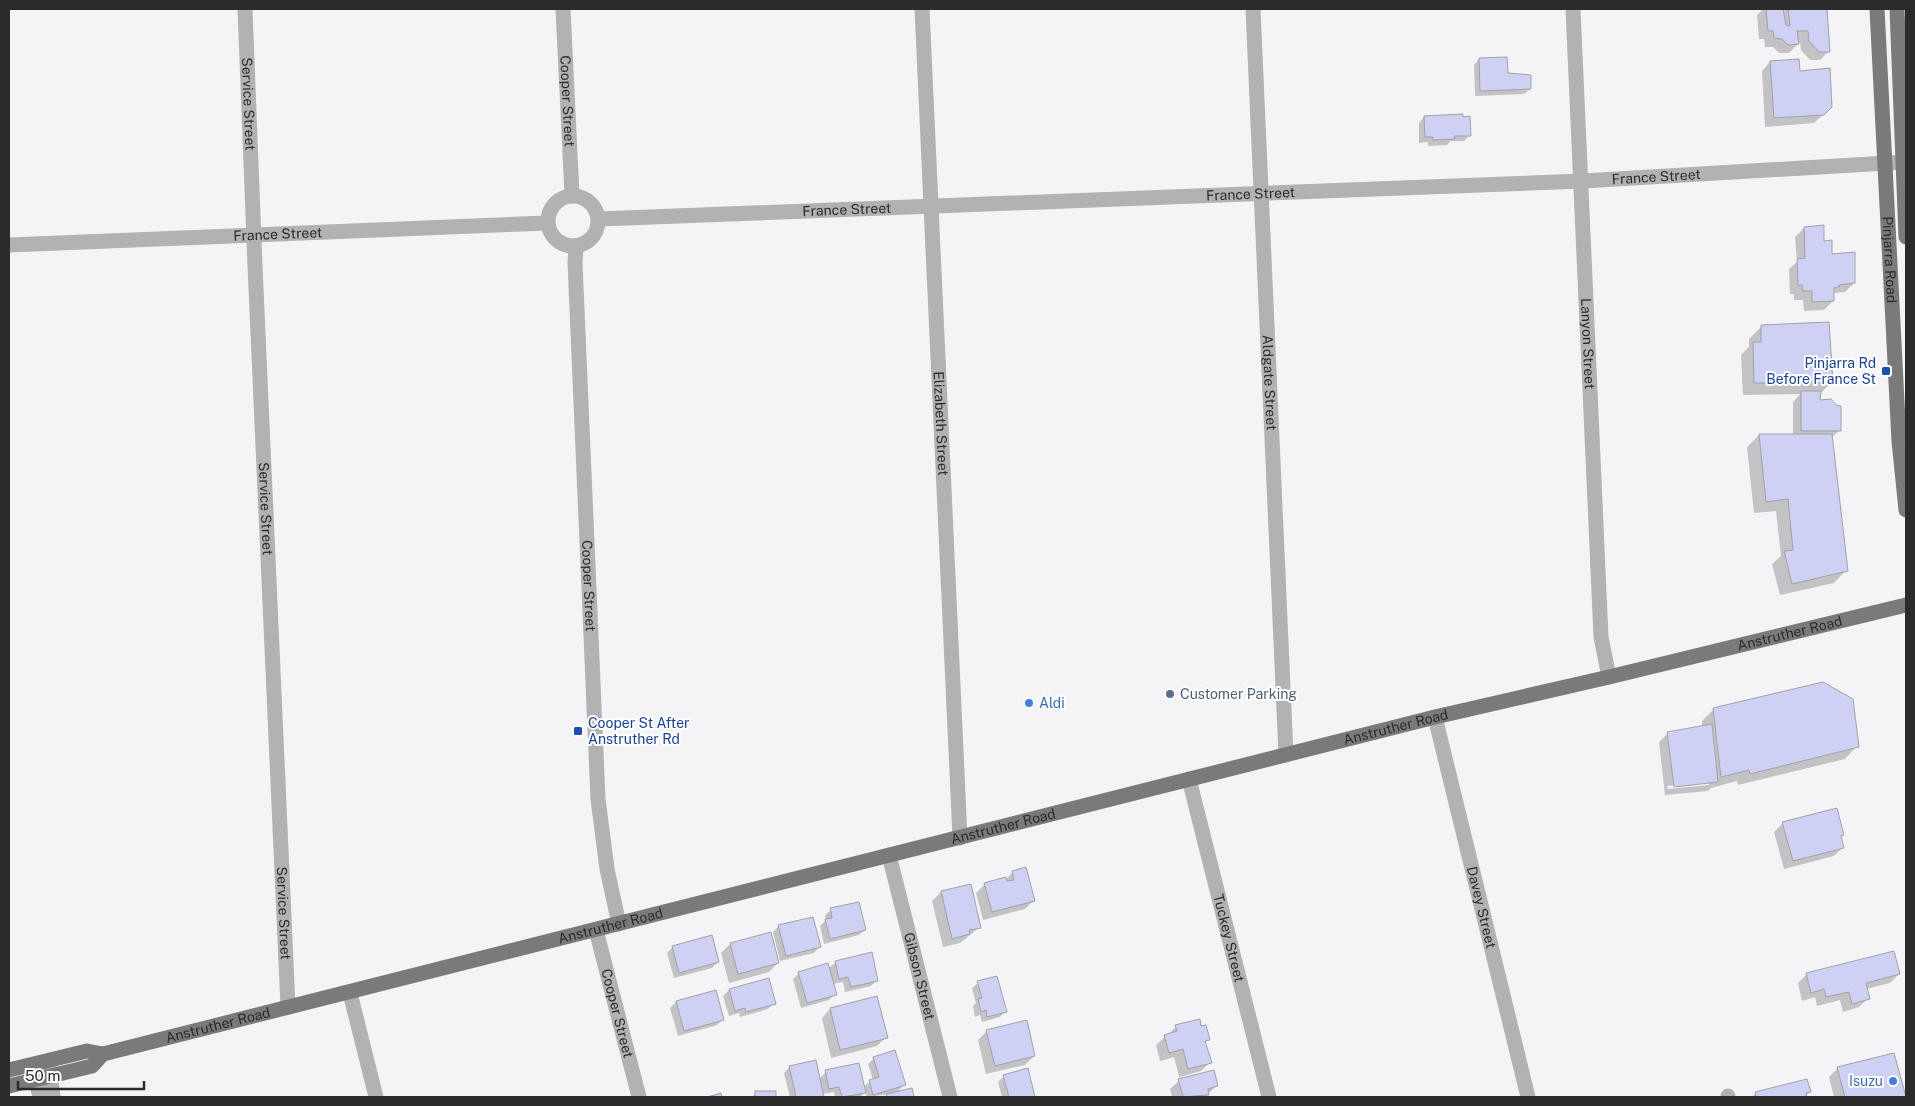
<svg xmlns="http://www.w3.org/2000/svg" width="1915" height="1106" font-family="'Public Sans',sans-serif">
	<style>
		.shadow { fill: #0003; fill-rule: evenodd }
		.building { fill: #cfd1f4; stroke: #a1a1a4 }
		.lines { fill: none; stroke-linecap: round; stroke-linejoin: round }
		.minor { stroke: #b1b2b1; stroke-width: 15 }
		.major { stroke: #797a79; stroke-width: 15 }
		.transit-dot { fill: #1a4fb4; stroke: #fff; stroke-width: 2 }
		.service-dot { fill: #5c6f8a; stroke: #fff; stroke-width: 2 }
		.shop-dot { fill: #3f7fe0; stroke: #fff; stroke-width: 2 }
		.labels { text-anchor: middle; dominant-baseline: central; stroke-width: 4; stroke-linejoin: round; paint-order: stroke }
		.street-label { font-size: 14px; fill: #2b2b2c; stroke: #fff }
		.transit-label { font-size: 14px; fill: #164399; stroke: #fff; text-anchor: end }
		.service-label { font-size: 14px; fill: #4e5e75; stroke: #fff; text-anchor: start }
		.shop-label { font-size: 14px; fill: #366cbe; stroke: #fff; text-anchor: start }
	</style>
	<rect width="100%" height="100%" fill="#f4f4f7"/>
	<g class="shadow">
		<path d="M1728 9H1754L1728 10Z"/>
		<path d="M1763 9H1782V12L1786 9H1826L1829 51 1820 60H1810L1801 50 1800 42 1789 53H1779L1773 47H1765L1764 39H1759L1757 15Z"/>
		<path d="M1479 59 1507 74 1530 89 1524 94 1475 96 1474 65Z"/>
		<path d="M1770 62 1798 72 1824 114 1814 123 1765 127 1762 71Z"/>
		<path d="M1424 117 1470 135 1464 141H1451L1447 145 1428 146V142L1419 143V123Z"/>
		<path d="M1804 228 1823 242 1854 283 1845 292 1833 293V301L1824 310 1804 311 1803 300H1794V294H1790L1789 269 1797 262 1795 237Z"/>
		<path d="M1761 327 1832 382 1820 394 1819 401 1840 430 1831 438 1846 570 1834 583 1780 595 1772 564 1781 556 1776 511 1754 513 1747 447 1759 435H1793V402L1800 394 1743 395 1741 355 1749 347V339Z"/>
		<path d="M1714 709 1857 746 1845 759 1738 785 1737 781 1711 788 1708 791 1665 795 1659 742 1668 733 1702 727V721ZM1709 782V785L1668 789 1667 786Z"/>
		<path d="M1783 823 1843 835 1840 837 1843 847 1834 856 1784 869 1774 832Z"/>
		<path d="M1013 872 1034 900 1025 909 983 920 976 893 985 884 1006 879Z"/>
		<path d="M970 886 980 927 960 943 943 947 932 901 941 892Z"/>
		<path d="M831 910 865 930 859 935 824 944 820 926 826 920 825 915Z"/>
		<path d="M779 926 819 947 814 953 780 961 773 932Z"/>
		<path d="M730 944 778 963 769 972 729 983 721 953Z"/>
		<path d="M673 947 718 962 712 968 674 978 667 953Z"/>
		<path d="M836 962 877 980 871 986 845 992 843 982 832 984 835 994 829 1000 801 1008 793 979 799 973 828 969Z"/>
		<path d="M1807 974H1899L1890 983 1866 989 1868 998 1859 1007 1843 1012 1840 1000 1817 1006 1815 997 1802 1001 1798 983Z"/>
		<path d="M768 980 774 1003 768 1009 740 1017 739 1013 729 1016 723 996 729 990Z"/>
		<path d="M978 983 1005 1011 1000 1017 982 1022 980 1015 975 1017 973 1006 976 1003 972 988Z"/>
		<path d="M715 992 723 1019 717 1025 678 1036 670 1008 676 1002Z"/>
		<path d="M830 1009 886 1037 877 1046 831 1058 822 1018Z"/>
		<path d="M1176 1027H1201L1209 1039 1205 1043 1210 1062 1201 1071 1180 1077V1080L1216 1086 1205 1097H1172L1170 1089 1180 1080 1174 1057 1160 1061 1156 1045Z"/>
		<path d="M987 1031 1034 1056 1025 1065 986 1074 978 1040Z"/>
		<path d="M1894 1054 1904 1097H1834L1829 1077 1838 1068Z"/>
		<path d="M874 1058 904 1085 896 1093 911 1089 913 1097H885L889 1094 867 1097 865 1092 860 1097H835L834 1092 822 1094 823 1097H790L784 1073 790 1067 819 1079 826 1072 863 1087 873 1080 868 1064Z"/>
		<path d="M1028 1070 1034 1097H1002L998 1082 1004 1076Z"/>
		<path d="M774 1092 775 1097H753L755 1093Z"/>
		<path d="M1809 1092 1806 1097H1752L1756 1093Z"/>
	</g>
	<g class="building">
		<path d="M1766 9H1783L1786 25 1790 26 1788 9H1827L1830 52H1819L1809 41 1808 31H1797L1799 44 1788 45 1782 39 1774 38 1773 31H1768Z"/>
		<path d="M1507 57 1508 73 1531 75V89L1480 91 1479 58Z"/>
		<path d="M1799 59 1800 71 1830 68 1832 107 1824 115 1774 118 1770 61Z"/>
		<path d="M1463 114V117L1470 116 1471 136H1454L1455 139 1433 140V137H1425L1424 116Z"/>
		<path d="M1824 225V241L1832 240V254L1855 252V283L1839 285V287L1834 288V301L1812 302V291H1803L1802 285 1798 286 1797 259 1805 258 1804 227Z"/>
		<path d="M1829 322 1833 383H1754L1753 342H1761V325Z"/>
		<path d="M1801 391H1821L1820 400 1831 399 1836 405 1841 406V431H1801Z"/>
		<path d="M1759 434H1832L1848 571 1792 584 1784 551 1793 550 1788 499 1766 502Z"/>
		<path d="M1823 682 1853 699 1859 747 1750 774 1749 770 1721 777 1713 708Z"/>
		<path d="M1712 724 1718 782 1674 787 1667 732Z"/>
		<path d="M1837 808 1844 835 1841 836 1844 848 1793 861 1782 822Z"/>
		<path d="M1026 867 1035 901 992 912 984 883 1006 877 1007 881 1014 880 1012 871Z"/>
		<path d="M971 884 981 928 969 930 970 934 952 939 941 891Z"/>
		<path d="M859 902 866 930 830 939 825 919 832 918 830 908Z"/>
		<path d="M813 917 821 947 786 956 778 925Z"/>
		<path d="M771 932 779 963 738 974 730 943Z"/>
		<path d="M712 935 719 962 679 973 672 946Z"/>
		<path d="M1894 951 1900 974 1866 983 1870 999 1852 1004 1849 992 1826 997 1824 989 1811 993 1806 973Z"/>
		<path d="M872 952 878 981 851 987 848 977 839 979 835 961Z"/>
		<path d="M828 963 837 995 807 1003 798 972Z"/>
		<path d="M997 976 1007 1012 987 1017 986 1010 981 1012 978 999 982 998 977 981Z"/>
		<path d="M769 978 776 1004 746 1012 745 1008 735 1011 729 989Z"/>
		<path d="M716 990 724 1020 684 1031 676 1001Z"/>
		<path d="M877 996 888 1038 840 1050 830 1008Z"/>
		<path d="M1200 1019 1201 1026 1206 1025 1210 1040 1205 1041 1212 1063 1188 1069 1183 1049 1169 1053 1164 1035 1177 1031 1175 1025Z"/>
		<path d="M1027 1020 1035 1056 995 1066 986 1030Z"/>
		<path d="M895 1050 906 1085 873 1095 869 1080 879 1077 873 1057Z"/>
		<path d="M1894 1053 1906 1097H1845L1837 1067Z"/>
		<path d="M816 1060 824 1097H796L789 1066Z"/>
		<path d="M859 1063 866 1093 842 1097 839 1087 829 1089 825 1070Z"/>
		<path d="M1028 1068 1035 1097H1009L1003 1075Z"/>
		<path d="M1214 1070 1218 1086 1208 1089 1209 1095 1179 1097 1183 1096 1178 1079Z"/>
		<path d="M1807 1079 1811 1092 1806 1093 1807 1097H1756L1755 1092Z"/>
		<path d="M912 1088 914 1097H887L886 1094Z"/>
		<rect x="755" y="1091" width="21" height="6"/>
		<path d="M721 1093 722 1097H707Z"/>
	</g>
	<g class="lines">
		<g class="minor">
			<path id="s1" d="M245 9 255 266 288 1007"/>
			<path id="s2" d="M563 9 572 195"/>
			<path id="s3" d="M922 9 960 838"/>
			<path id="s4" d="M1253 9 1286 755"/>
			<path id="s5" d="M1573 9 1601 637 1609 677"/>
			<circle cx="573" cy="221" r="25"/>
			<path id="s6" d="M599 219 1583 181 1904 162"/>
			<path id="s7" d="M9 245 547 223"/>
			<path id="s8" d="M576 246 575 263 598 799 607 869 619 924"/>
			<path id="s9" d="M1435 717 1528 1097"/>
			<path id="s10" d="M1189 779 1269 1097"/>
			<path id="s11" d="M889 855 950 1097"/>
			<path id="s12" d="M596 930 639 1097"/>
			<path d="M350 993 376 1097"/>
			<path d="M49 1065 53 1097"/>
			<path d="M33 1067 40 1097"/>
			<path d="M1728 1096V1097"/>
		</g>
		<g class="major">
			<path id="s13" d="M1877 9 1899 441 1906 510"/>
			<path d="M1897 9 1906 237"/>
			<path id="s14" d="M9 1070 87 1051 103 1054 1435 717 1609 677 1906 605"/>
			<path d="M9 1086 92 1066 103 1054"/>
		</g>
	</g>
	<g class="transit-dot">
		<rect x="1881" y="366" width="10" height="10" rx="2.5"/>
		<rect x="573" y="726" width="10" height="10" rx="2.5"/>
	</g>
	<circle class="service-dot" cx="1170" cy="694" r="5"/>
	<g class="shop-dot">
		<circle cx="1029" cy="703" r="5"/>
		<circle cx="1893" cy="1081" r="5"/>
	</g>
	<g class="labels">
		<g class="street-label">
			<text stroke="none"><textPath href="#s2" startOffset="92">Cooper Street</textPath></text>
			<text stroke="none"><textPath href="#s1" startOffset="95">Service Street</textPath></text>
			<text stroke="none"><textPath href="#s6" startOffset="1058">France Street</textPath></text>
			<text stroke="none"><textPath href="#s6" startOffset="652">France Street</textPath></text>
			<text stroke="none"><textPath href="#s6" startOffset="248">France Street</textPath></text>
			<text stroke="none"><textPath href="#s7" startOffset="269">France Street</textPath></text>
			<text stroke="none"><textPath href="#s13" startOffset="251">Pinjarra Road</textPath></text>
			<text stroke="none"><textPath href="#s5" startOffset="335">Lanyon Street</textPath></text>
			<text stroke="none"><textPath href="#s4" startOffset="374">Aldgate Street</textPath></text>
			<text stroke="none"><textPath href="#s3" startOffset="415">Elizabeth Street</textPath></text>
			<text stroke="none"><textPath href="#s1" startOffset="500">Service Street</textPath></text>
			<text stroke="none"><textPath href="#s8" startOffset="340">Cooper Street</textPath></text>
			<text stroke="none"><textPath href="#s14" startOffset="1835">Anstruther Road</textPath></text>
			<text stroke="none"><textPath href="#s14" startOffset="1430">Anstruther Road</textPath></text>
			<text stroke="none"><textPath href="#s14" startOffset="1025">Anstruther Road</textPath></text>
			<text stroke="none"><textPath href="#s9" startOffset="196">Davey Street</textPath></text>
			<text stroke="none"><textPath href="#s1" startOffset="905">Service Street</textPath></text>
			<text stroke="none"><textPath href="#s14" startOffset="620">Anstruther Road</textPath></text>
			<text stroke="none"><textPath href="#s10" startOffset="164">Tuckey Street</textPath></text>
			<text stroke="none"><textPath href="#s11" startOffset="125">Gibson Street</textPath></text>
			<text stroke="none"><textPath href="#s12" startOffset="86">Cooper Street</textPath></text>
			<text stroke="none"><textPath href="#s14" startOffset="215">Anstruther Road</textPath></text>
		</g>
		<g class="transit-label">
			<text x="1876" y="363">Pinjarra Rd<tspan x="1876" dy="16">Before France St</tspan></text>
			<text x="588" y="723" text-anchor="start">Cooper St After<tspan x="588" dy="16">Anstruther Rd</tspan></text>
		</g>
		<g class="service-label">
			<text x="1180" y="694">Customer Parking</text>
		</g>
		<g class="shop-label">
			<text x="1039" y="703">Aldi</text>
			<text x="1883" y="1081" text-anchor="end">Isuzu</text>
		</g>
	</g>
	<rect width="1915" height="1106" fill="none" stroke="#2b2b2c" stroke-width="20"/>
	<path d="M18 1081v8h126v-8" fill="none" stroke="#2b2b2c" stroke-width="2.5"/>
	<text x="25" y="1081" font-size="15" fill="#2b2b2c" stroke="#ffffff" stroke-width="4" paint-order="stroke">50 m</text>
</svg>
